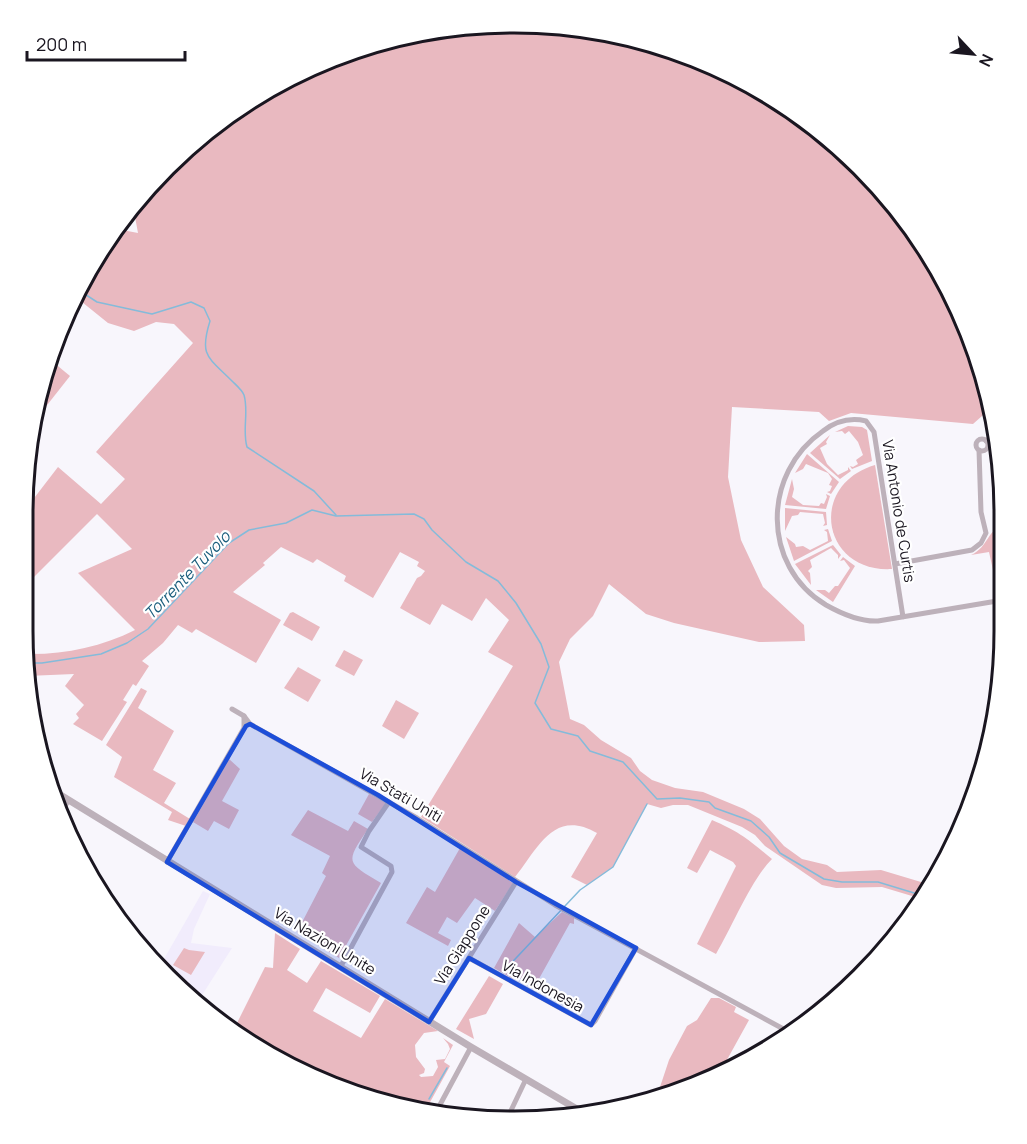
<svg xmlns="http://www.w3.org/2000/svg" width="1027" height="1144" font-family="Manrope,sans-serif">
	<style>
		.built { fill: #f1ecfc }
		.green { fill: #e9b9c0 }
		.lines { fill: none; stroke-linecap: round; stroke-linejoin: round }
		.stream { stroke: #84bbda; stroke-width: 1.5 }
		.minor { stroke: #bdb1ba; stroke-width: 5 }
		.tertiary { stroke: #bdb1ba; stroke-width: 7 }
		.marked { fill: #1d4ed8; fill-opacity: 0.2; stroke: #1d4ed8; stroke-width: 4.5; stroke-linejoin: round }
		.labels { text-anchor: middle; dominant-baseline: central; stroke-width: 4.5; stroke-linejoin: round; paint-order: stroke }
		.street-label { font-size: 15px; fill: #1a1620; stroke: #fff }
		.water-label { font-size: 16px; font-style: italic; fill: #1b5e7d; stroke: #fff }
		.rim { fill: none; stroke: #1a1620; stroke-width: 3 }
	</style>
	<rect width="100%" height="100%" fill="#f8f6fc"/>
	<path class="built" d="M203 891 210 894 194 929 191 943 232 948 197 1003 160 966Z"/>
	<g class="green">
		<path d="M482 24 578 27 672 49 759 88 837 145 903 215 954 297 988 387 991 408 973 424 851 413 829 421 819 412 732 407 728 477 741 540 763 587 804 625 805 641 759 642 674 623 646 614 609 584 593 616 570 639 559 662 570 719 584 725 601 740 631 758 640 771 652 780 675 788 703 792 744 809 760 819 784 846 802 859 827 865 837 872 881 870 931 885 922 899 882 887 836 888 822 885 765 846 755 835 742 827 688 805H673L661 808 647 804 613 867 587 885 571 877 597 833C554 808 538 848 515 877L421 817 513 666 488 652 509 620 486 598 472 621 442 604 430 625 400 608 417 578 421 576 425 571 417 566 419 562 400 552 373 598 344 581 346 576 317 559 313 563 281 547 263 563 265 565 233 592 281 620 256 663 196 629 192 633 178 625 163 643 142 661 149 666 136 686 133 684 123 700 127 702 102 741 73 724 79 718 76 714 84 705 65 686 74 674 27 676 25 654C63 655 101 647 135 630L78 573 132 549 97 514 28 583 25 581 28 506 58 467 101 504 125 479 96 452 193 343 174 324 156 322 134 331 108 323 77 298 88 268 117 229 138 233 133 206 145 189 215 124 297 73 387 39Z"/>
		<path d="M53 362 70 376 44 409 37 404Z"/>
		<path d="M848 426 862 427 867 430 872 461 852 469 850 466 853 467 858 464 856 460 863 455 858 442 849 431 845 434 842 431 835 432Z"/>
		<path d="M830 435 826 442 827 444 820 448 827 464 838 475 848 470V467L851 471 840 479 810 453Z"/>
		<path d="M807 454 839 482 831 494 827 492 830 491 832 486 829 485 832 479 828 473 806 464 803 469 795 473Z"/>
		<path d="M875 465 892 569C822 573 807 485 875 465Z"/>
		<path d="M792 479 794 489 792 497 803 505 819 506 821 503 824 504 827 497 826 494 830 496 826 509 785 505Z"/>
		<path d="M785 508 826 512 827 525 823 526 825 523 823 514 800 512 798 515 792 516 785 531Z"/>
		<path d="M1003 526V552H1000V556L997 557 1001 583 999 587 997 588 989 552 971 555C989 547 987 529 1003 526Z"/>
		<path d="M828 529 832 541 794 561 786 537 795 544 796 547 803 546 810 550 828 541 827 532 824 530Z"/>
		<path d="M833 545 841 555 838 559V555L831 548 810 560 812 567 808 571 810 573 811 585 795 564Z"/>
		<path d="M843 557 855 566 833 602 816 590H825L829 593 835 586H838L850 568 844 560 840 561Z"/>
		<path d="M293 612 320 627 312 641 283 625 290 613Z"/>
		<path d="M344 650 363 660 354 676 335 666Z"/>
		<path d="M298 667 321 680 308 702 284 688Z"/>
		<path d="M141 688 147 691 138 708 174 731 153 770 176 783 164 803 190 819 186 826 168 820 172 812 114 777 122 757 106 745Z"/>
		<path d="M396 700 419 713 404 739 382 726Z"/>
		<path d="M229 759 240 769 222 801 239 810 229 829 214 821 208 831 193 822Z"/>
		<path d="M369 794 386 803 372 822 358 814Z"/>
		<path d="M308 810 348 831 354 821 368 829C345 863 346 862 381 883L339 958 297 932 326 876 322 873 330 856 291 835Z"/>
		<path d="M712 820C740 832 749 840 772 859 751 880 732 927 716 954L697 944 736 866 733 862 710 850 697 873 687 868Z"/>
		<path d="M460 848 513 883 495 911 475 898 457 923 447 917 438 933 451 940 448 946 406 923 427 887 435 892Z"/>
		<path d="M562 912 574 918V924L570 923 535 986 515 976 513 979 494 968 519 923 535 937Z"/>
		<path d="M275 933 300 949 287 970 307 983 321 961 380 996 370 1013 326 988 313 1011 361 1038 385 999 438 1031 424 1033 415 1045 416 1057 425 1069 424 1073 419 1075 421 1077 433 1076 438 1067 436 1060 445 1059 450 1049 448 1044 443 1038 453 1045 444 1062 450 1066 429 1104 433 1107 430 1113 417 1112 297 1071 250 1042 236 1025 265 967 273 968Z"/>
		<path d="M184 948 189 950 205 952 191 975 173 965Z"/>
		<path d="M489 976 503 984 486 1014 469 1019 474 1039 456 1029Z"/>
		<path d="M711 998H719L736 1007 734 1012 749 1020 718 1076 690 1086V1084L683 1081 679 1090 656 1099 669 1060 687 1026 697 1020Z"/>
	</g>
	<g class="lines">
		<g class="stream">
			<path d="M80 291 97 302 152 314 191 302 204 308 210 321C199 356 208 357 232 381 236 385 242 390 244 395 249 412 242 430 247 447L314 491 336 515"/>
			<path d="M26 663H42L101 654 127 643 148 629 229 543 249 530 286 523 312 510 336 516 414 514 424 519 432 530 466 562 498 581 516 603 541 644 549 667 535 703 551 729 578 736 590 751 623 762 657 799 680 798 709 802 715 808 751 821 769 837 780 853 824 879 842 882H878L924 896"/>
			<path d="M503 972 580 890 613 867 647 804"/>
			<path d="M429 1099 447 1068"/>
			<path d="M421 1112 426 1104"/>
		</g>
		<g class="minor">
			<circle cx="982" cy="445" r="6"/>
			<path d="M986 441 996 435"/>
			<path d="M895 564 972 550 981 543 986 533 981 512 979 450"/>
			<path d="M903 617 874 432 866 421C849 417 836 421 823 431 762 473 761 566 826 605 842 614 860 622 878 621L1003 600"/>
			<path d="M232 709 244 716 250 724 417 818 555 905 789 1032"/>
			<path d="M61 813 68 801"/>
			<path d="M167 862 244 728V716"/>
			<path d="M469 958 591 1025 595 1021 636 948"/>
			<path d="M341 966 392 872 391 866 361 847 369 831 389 802"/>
			<path d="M429 1022 516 882"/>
			<path d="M435 1114 471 1047"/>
			<path d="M506 1121 526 1079"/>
		</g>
		<path class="tertiary" d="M54 791 471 1047 582 1112"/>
	</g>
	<path class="marked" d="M250 724 378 795 516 882 636 948 591 1025 469 958 429 1022 167 862 246 726Z"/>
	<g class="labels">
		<g class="street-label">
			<text transform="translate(899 511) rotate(81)">Via Antonio de Curtis</text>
			<text transform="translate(401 795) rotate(30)">Via Stati Uniti</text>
			<text transform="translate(325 941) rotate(31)">Via Nazioni Unite</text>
			<text transform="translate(462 945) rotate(-58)">Via Giappone</text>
			<text transform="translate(543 986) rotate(29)">Via Indonesia</text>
		</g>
		<g class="water-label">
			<text transform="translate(187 575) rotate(-46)">Torrente Tuvolo</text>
		</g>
	</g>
	<path d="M0 0H1027V1144H0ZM513 33H514A480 480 0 0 1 994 513V631A480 480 0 0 1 514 1111H513A480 480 0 0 1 33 631V513A480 480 0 0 1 513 33Z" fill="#fff" fill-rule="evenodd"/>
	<path class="rim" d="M513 33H514A480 480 0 0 1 994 513V631A480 480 0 0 1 514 1111H513A480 480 0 0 1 33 631V513A480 480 0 0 1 513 33Z"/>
	<g transform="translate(973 54) rotate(116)" stroke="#ffffff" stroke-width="4.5" paint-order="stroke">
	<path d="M0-4.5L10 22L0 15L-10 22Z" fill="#1a1620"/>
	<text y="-9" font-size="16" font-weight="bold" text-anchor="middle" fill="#1a1620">N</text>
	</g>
	<path d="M27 51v9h158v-9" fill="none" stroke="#1a1620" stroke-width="3"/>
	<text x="36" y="51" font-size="18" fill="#1a1620" stroke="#ffffff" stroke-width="4.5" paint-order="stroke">200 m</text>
</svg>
